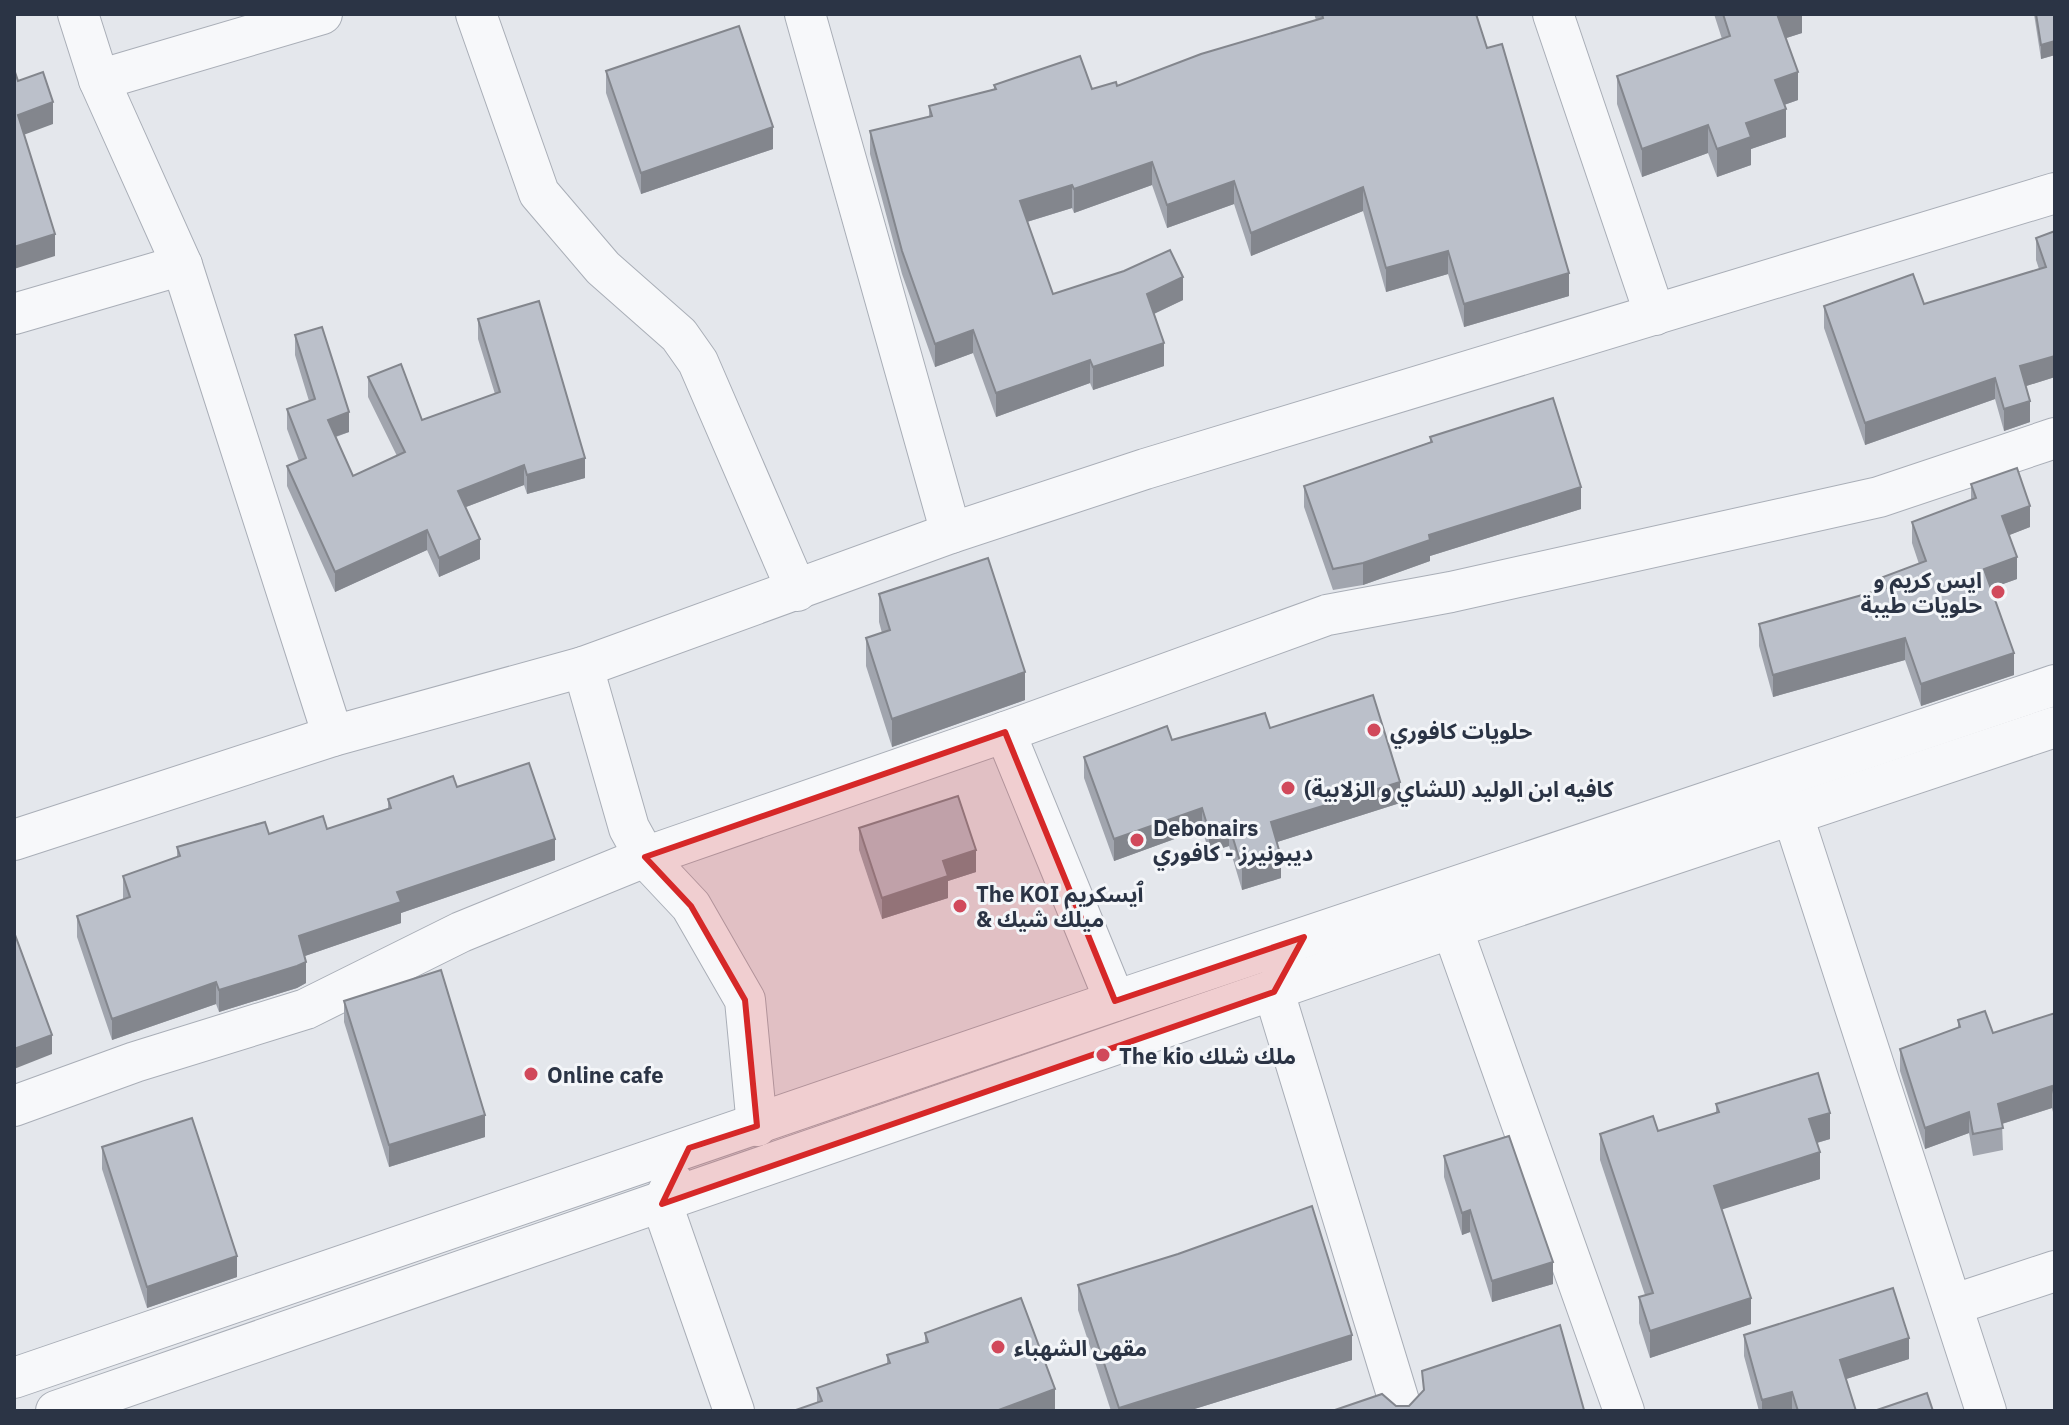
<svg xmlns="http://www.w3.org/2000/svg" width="2069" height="1425" font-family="'IBM Plex Sans','Noto Sans Arabic',sans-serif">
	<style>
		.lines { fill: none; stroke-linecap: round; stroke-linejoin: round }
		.minor-casing { stroke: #a9aeb7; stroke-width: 42 }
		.minor { stroke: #f7f8fa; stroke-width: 40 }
		.wall { fill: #a1a5ae }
		.shaded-wall { fill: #83868d }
		.building { fill: #bbc0ca; stroke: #83868d; stroke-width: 2 }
		.marked { fill: #d62828; fill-opacity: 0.2; stroke: #d62828; stroke-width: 6; stroke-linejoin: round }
		.poi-dot { fill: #d1495b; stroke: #f4f6f9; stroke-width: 3 }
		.labels { text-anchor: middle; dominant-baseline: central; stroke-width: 6; stroke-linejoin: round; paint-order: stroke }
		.poi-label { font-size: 22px; font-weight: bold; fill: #2b3445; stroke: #f4f6f9; text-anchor: start }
	</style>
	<rect width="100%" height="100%" fill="#e4e7ec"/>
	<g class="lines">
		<g class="minor-casing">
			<g id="minor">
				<path d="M78 14 99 80 182 265 333 736"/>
				<path d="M476 14 539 193 603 268 679 335 698 362 797 591"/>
				<path d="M805 14 951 533"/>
				<path d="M1553 14 1655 315"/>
				<path d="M99 80 322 14"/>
				<path d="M14 314 182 265"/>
				<path d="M583 667 629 828 645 857 691 906 745 1000 757 1126"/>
				<path d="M1005 732 1115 1001"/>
				<path d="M1793 816 1986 1411"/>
				<path d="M14 840 333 736 583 667 951 533 1145 469 2055 193"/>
				<path d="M1452 928 1624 1411"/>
				<path d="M1287 969 1274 992 1402 1411"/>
				<path d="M14 1106 135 1062 306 1009 461 932 645 857 1005 732 1327 615 1451 592 1879 497 2055 438"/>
				<path d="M673 1182 662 1204 734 1411"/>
				<path d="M1952 1305 2055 1271"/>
				<path d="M14 1378 1115 1001 2055 685"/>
				<path d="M56 1411 1452 928 2055 727"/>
			</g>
		</g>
		<use href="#minor" class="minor"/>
	</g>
	<g class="wall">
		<path d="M1314 14H1476L1569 296 1464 327 1448 274 1386 292 1363 211 1251 256 1234 204 1167 228 1152 185 1074 213 1072 208 1027 222 1053 294 1183 300 1154 314 1164 366 1093 390 1090 383 996 417 973 353 935 367 902 274 870 154V131L929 117V106L994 89V85L1092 89 1117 86 1316 20Z"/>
		<path d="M1714 14H1802V33L1786 38 1798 100 1784 105 1786 137 1751 149V165L1717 177 1708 153 1642 177 1617 104V76L1722 39Z"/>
		<path d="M2034 14H2055V55L2041 59Z"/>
		<path d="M606 71 773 149 641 194 606 93Z"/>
		<path d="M2055 231V377L2026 386 2030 422 2004 431 1995 399 1865 445 1824 328V306L1924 304 2039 269 2036 260V238Z"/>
		<path d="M478 319 585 478 527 494 524 485 466 507 480 559 439 577 427 550 335 592 287 486V466L299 461 287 429V409L309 401 295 355V335L349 432 336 437 353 476 397 456 368 397V377L422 420 495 394 478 339Z"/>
		<path d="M1430 437 1581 509 1430 556V561L1363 585 1333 590 1304 507V486L1430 442Z"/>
		<path d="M1971 484 2030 527 2009 535 2017 579 1991 588 2014 675 1921 706 1905 660 1773 697 1759 646V624L1883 589V577L1919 564 1912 543V522L1971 500Z"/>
		<path d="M879 594 1025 700 892 747 866 666V638L882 633 879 622Z"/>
		<path d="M1270 728 1400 803 1277 842 1281 878 1242 890 1229 846 1209 852 1202 829 1114 861 1084 778V757L1172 740Z"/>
		<path d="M457 787 555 860 401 913V923L305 956 306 983 297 988 219 1012 216 1004 112 1040 77 937V916L123 899V876L177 857V847L269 834 327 829 388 809V799Z"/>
		<path d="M859 828 976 872 948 881V898L882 919 859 850Z"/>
		<path d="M344 1001 485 1137 389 1167 344 1022Z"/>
		<path d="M2055 1013V1120L2052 1108 2002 1124 2003 1150 1973 1156 1969 1133 1925 1149 1900 1071V1049L1958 1028V1020L1993 1033Z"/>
		<path d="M1716 1104 1830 1139 1817 1143 1820 1179 1721 1209 1751 1324 1650 1358 1639 1323V1297L1645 1295 1600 1160V1134L1658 1131 1716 1113Z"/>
		<path d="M102 1147 237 1277 147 1308 102 1169Z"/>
		<path d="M1444 1156 1553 1284 1492 1302 1470 1232 1462 1235 1444 1177Z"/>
		<path d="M1078 1285 1352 1360 1188 1411H1111L1078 1310Z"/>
		<path d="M925 1333 1055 1411H793L817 1403V1388L887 1364V1355L925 1343Z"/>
		<path d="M1744 1335 1909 1359 1846 1379 1856 1411H1759L1744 1356Z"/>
	</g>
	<g class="shaded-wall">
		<path d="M1777 14H1802V33L1777 41Z"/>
		<path d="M2055 41V55L2041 59V45Z"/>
		<path d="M1798 72V100L1775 108V80Z"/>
		<path d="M53 102V124L18 137V115Z"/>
		<path d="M1786 109V137L1751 149V165L1717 177V149L1746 123Z"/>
		<path d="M1708 125V153L1642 177V149Z"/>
		<path d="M773 127V149L641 194V173Z"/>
		<path d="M1152 162V185L1074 213V189Z"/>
		<path d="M1234 181V204L1167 228V205Z"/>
		<path d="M1072 185V208L1020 224V201Z"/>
		<path d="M1363 187V211L1251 256V233Z"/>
		<path d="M55 234V256L14 269V247Z"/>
		<path d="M1448 251V274L1386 292V268Z"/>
		<path d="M1569 273V296L1464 327V304Z"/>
		<path d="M1183 277V300L1147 317V294Z"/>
		<path d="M973 330V353L935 367V344Z"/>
		<path d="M1164 343V366L1093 390V367Z"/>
		<path d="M2055 356V377L2020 388V366Z"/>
		<path d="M1090 360V383L996 417V393Z"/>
		<path d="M1995 378V399L1865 445V423Z"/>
		<path d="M2030 401V422L2004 431V409Z"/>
		<path d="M349 412V432L328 439V420Z"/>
		<path d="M585 458V478L527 494V475Z"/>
		<path d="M524 465V485L458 510V491Z"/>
		<path d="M1581 487V509L1430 556V561L1363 585V563L1429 535Z"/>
		<path d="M2030 506V527L2002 538V516Z"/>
		<path d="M427 530V550L335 592V572Z"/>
		<path d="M480 539V559L439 577V558Z"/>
		<path d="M2017 557V579L1984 591V569Z"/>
		<path d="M1905 638V660L1773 697V675Z"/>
		<path d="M2014 653V675L1921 706V684Z"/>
		<path d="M1025 672V700L892 747V719Z"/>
		<path d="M1400 782V803L1271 844V822Z"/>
		<path d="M1202 808V829L1114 861V839Z"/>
		<path d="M1229 825V846L1209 852V831Z"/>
		<path d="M555 839V860L401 913V923L299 958V936L397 892Z"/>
		<path d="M976 850V872L948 881V898L882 919V898L943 861Z"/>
		<path d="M1281 857V878L1242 890V868Z"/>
		<path d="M306 962V983L297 988 219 1012V990Z"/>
		<path d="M216 982V1004L112 1040V1019Z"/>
		<path d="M52 1035V1054L14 1069V1049Z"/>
		<path d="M2052 1086V1108L1998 1125V1104Z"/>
		<path d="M1969 1112V1133L1925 1149V1128Z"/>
		<path d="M1830 1113V1139L1809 1145V1119Z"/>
		<path d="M485 1115V1137L389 1167V1145Z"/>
		<path d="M1820 1152V1179L1714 1212V1186Z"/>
		<path d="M1470 1210V1232L1462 1235V1213Z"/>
		<path d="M237 1256V1277L147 1308V1287Z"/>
		<path d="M1553 1262V1284L1492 1302V1281Z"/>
		<path d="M1751 1298V1324L1650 1358V1331Z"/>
		<path d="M1352 1335V1360L1188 1411H1119V1408Z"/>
		<path d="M1909 1338V1359L1840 1381V1360Z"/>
		<path d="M1055 1389V1411H996Z"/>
		<path d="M1792 1392V1411H1762V1400Z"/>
	</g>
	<g class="building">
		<path d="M1322 14H1476L1487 48 1502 44 1569 273 1464 304 1448 251 1386 268 1363 187 1251 233 1234 181 1167 205 1152 162 1074 189 1072 185 1020 201 1053 294 1124 271 1170 250 1183 277 1147 294 1164 343 1093 367 1090 360 996 393 973 330 935 344 902 251 870 131 932 116 929 106 996 89 994 85 1080 56 1092 89 1116 82 1117 86 1201 54 1323 18Z"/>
		<path d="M1723 14H1777L1798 72 1775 80 1786 109 1746 123 1751 137 1717 149 1708 125 1642 149 1617 76 1730 36Z"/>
		<path d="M2036 14H2055V41L2041 45Z"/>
		<path d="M739 26 773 127 641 173 606 71Z"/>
		<path d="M14 69 18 81 43 72 53 102 18 115 55 234 14 247Z"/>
		<path d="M2055 231V356L2020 366 2030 401 2004 409 1995 378 1865 423 1824 306 1913 274 1924 304 2046 267 2036 238Z"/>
		<path d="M539 301 585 458 527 475 524 465 458 491 480 539 439 558 427 530 335 572 287 466 306 458 287 409 315 399 295 335 322 327 349 412 328 420 353 476 405 452 368 377 401 364 422 420 500 392 478 319Z"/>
		<path d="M1553 398 1581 487 1429 535 1430 540 1363 563 1333 569 1304 486 1432 442 1430 437Z"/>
		<path d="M2017 468 2030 506 2002 516 2017 557 1984 569 2014 653 1921 684 1905 638 1773 675 1759 624 1887 588 1883 577 1926 561 1912 522 1976 498 1971 484Z"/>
		<path d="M988 558 1025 672 892 719 866 638 890 630 879 594Z"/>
		<path d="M1373 695 1400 782 1271 822 1281 857 1242 868 1229 825 1209 831 1202 808 1114 839 1084 757 1167 726 1172 740 1265 713 1270 728Z"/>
		<path d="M529 763 555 839 397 892 401 902 299 936 306 962 297 966 219 990 216 982 112 1019 77 916 130 897 123 876 180 856 177 847 265 822 269 834 323 816 327 829 391 808 388 799 453 776 457 787Z"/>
		<path d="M958 796 976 850 943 861 948 876 882 898 859 828Z"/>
		<path d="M14 932 52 1035 14 1049Z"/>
		<path d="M441 970 485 1115 389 1145 344 1001Z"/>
		<path d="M1985 1011 1993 1033 2055 1013V1098L2052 1086 1998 1104 2003 1128 1973 1134 1969 1112 1925 1128 1900 1049 1960 1027 1958 1020Z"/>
		<path d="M1818 1073 1830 1113 1809 1119 1820 1152 1714 1186 1751 1298 1650 1331 1639 1297 1653 1293 1600 1134 1653 1116 1658 1131 1719 1112 1716 1104Z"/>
		<path d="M192 1118 237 1256 147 1287 102 1147Z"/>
		<path d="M1509 1136 1553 1262 1492 1281 1470 1210 1462 1213 1444 1156Z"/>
		<path d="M1312 1206 1352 1335 1119 1408 1078 1285 1178 1254Z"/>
		<path d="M1893 1288 1909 1338 1840 1360 1856 1411H1798L1792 1392 1762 1400 1744 1335Z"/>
		<path d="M1021 1298 1055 1389 996 1411H793L822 1401 817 1388 890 1363 887 1355 928 1342 925 1333Z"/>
		<path d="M1560 1325 1584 1410 1579 1411H1332L1382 1394 1396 1406H1409L1424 1390 1422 1371Z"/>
		<path d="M1927 1393 1933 1411H1874Z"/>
	</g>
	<path class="marked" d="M1005 732 1115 1001 1304 937 1274 992 662 1204 689 1148 757 1126 745 1000 691 906 645 857Z"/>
	<g class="poi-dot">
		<circle cx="1998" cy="592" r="8"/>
		<circle cx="1374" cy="730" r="8"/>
		<circle cx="1288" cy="788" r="8"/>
		<circle cx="1137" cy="840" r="8"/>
		<circle cx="960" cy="906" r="8"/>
		<circle cx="1103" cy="1055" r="8"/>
		<circle cx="531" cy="1074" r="8"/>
		<circle cx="998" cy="1347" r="8"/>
	</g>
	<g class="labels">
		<g class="poi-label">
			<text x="1982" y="579" text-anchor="end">ايس كريم و<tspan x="1982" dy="25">حلويات طيبة</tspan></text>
			<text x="1390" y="730">حلويات كافوري</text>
			<text x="1304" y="788">كافيه ابن الوليد (للشاي و الزلابية)</text>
			<text x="1153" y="827">Debonairs<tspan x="1153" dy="25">ديبونيرز - كافوري</tspan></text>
			<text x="976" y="893">The KOI ٱيسكريم<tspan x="976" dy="25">&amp; ميلك شيك</tspan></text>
			<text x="1119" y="1055">The kio ملك شلك</text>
			<text x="547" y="1074">Online cafe</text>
			<text x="1014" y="1347">مقهى الشهباء</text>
		</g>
	</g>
	<rect width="2069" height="1425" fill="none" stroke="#2b3445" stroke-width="32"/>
</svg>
